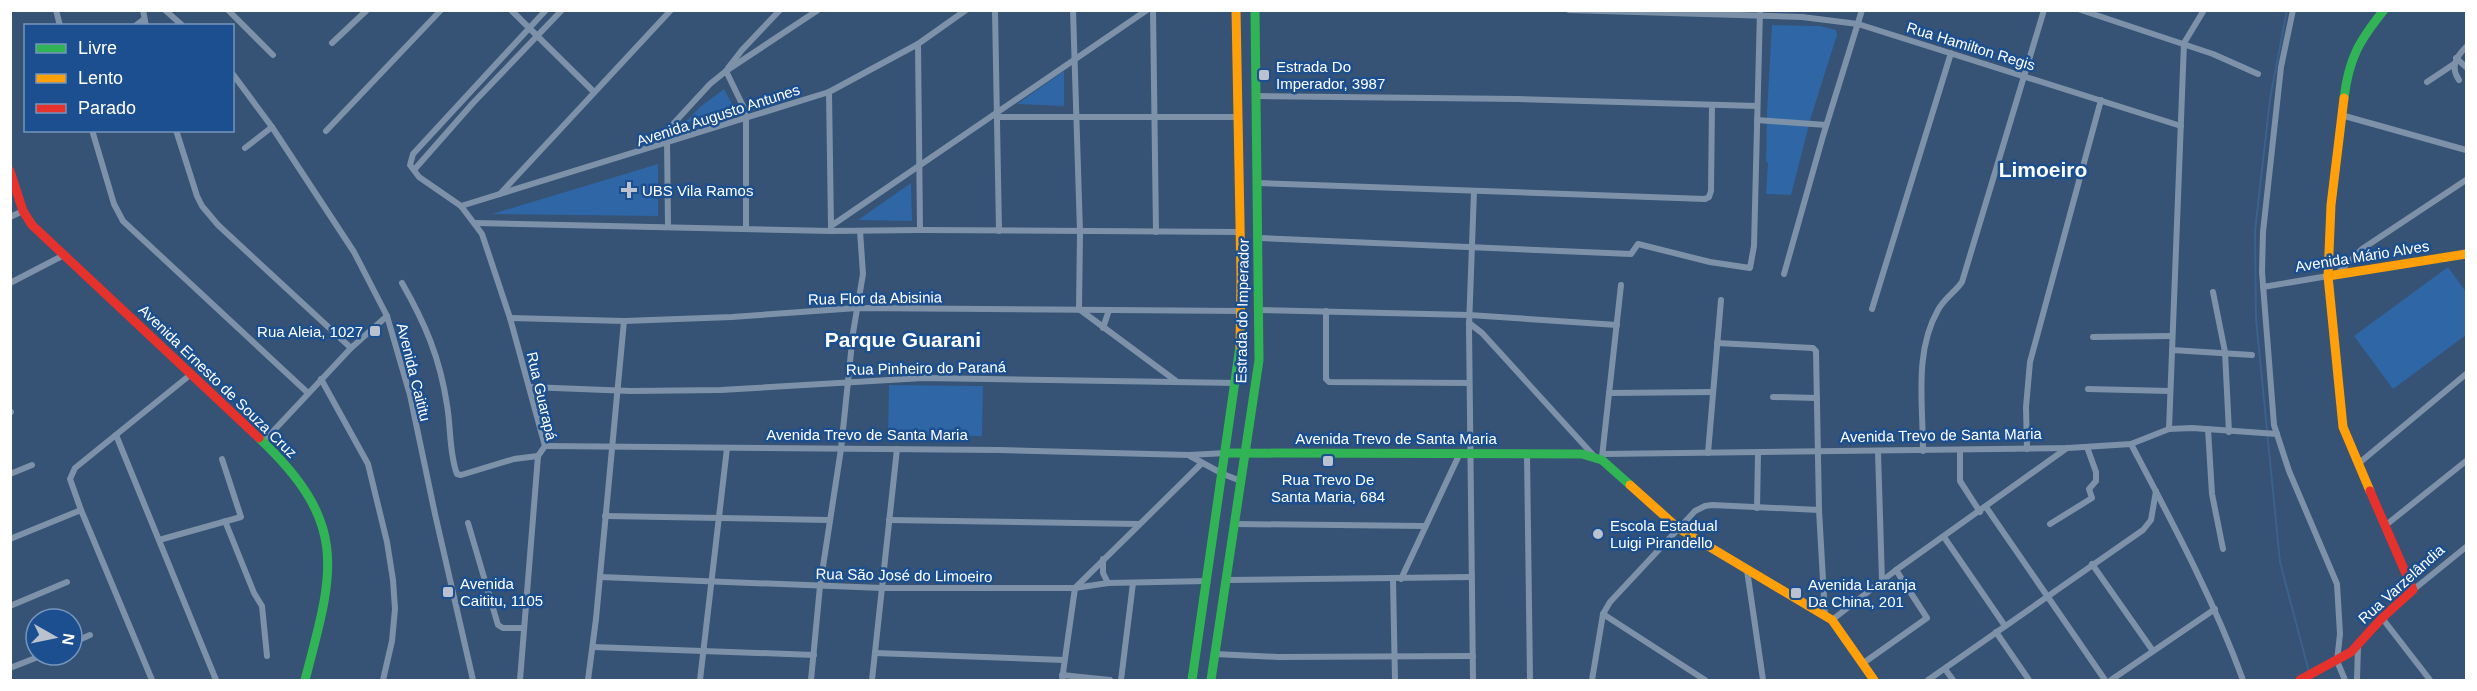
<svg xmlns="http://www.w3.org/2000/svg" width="2477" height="691" font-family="Helvetica,sans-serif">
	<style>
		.green { fill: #2f66a5 }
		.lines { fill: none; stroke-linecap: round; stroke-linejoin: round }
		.stream { stroke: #3b618d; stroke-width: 2 }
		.street { stroke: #7d92a8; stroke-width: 6 }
		.fast { stroke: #30b455; stroke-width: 9 }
		.slow { stroke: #ff9f0a; stroke-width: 9 }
		.jam { stroke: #e5322d; stroke-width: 9 }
		.poi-dot { fill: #b9c2ce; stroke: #1b4f8f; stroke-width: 2 }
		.labels { text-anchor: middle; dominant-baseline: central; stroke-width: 5; stroke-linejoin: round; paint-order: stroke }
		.street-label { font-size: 15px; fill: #fff; stroke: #1b4f8f }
		.poi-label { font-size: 15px; fill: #fff; stroke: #1b4f8f; text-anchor: start }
		.district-label { font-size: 21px; font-weight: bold; fill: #fff; stroke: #1b4f8f }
	</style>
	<rect width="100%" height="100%" fill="#365274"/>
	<g class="green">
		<path d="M1772 25 1820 26 1836 30 1837 35 1811 117 1791 195 1766 194 1768 163 1766 162 1767 112Z"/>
		<path d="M1064 71V106L1017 104Z"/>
		<path d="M724 89 734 108 684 124 700 107Z"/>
		<path d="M658 164V216L492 214Z"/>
		<path d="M911 183 912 221 858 220Z"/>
		<path d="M2448 267 2466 292V335L2393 389 2354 336Z"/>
		<path d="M889 385 983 386 982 436 888 435Z"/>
	</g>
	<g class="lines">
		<path class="stream" d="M2287 10 2270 99 2255 231 2256 319 2280 562 2309 672"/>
		<g class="street">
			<path d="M56 10 60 26"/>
			<path d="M143 10 146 26"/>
			<path d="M165 10 183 26"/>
			<path d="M228 10 273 55"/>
			<path d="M511 10 594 92"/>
			<path d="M995 10 999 231"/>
			<path d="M1073 10 1080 232 1079 309 1176 381"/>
			<path d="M1153 10 1156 232"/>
			<path d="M1569 10 1802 17 1858 24 2181 126"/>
			<path d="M2081 10 2213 54 2258 74"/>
			<path d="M2293 10 2281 67 2263 232 2262 272 2274 425 2289 471 2337 584 2340 634 2337 661 2345 680"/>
			<path d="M135 26 144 19"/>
			<path d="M332 43 367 10"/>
			<path d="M918 44 920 230"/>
			<path d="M2456 58 2466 67"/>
			<path d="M728 68 742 50 780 10"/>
			<path d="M726 71 744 108 746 118V229"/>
			<path d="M232 73 272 127 354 252 387 316 410 395 435 514 473 680"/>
			<path d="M2459 80C2450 67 2456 57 2466 47"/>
			<path d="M2427 82 2454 64"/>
			<path d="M829 92 831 227"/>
			<path d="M1257 96 1518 99 1757 106"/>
			<path d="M2341 115 2466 150"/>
			<path d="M998 117H1238"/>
			<path d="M1757 120 1826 125"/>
			<path d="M92 130 114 204 123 221 308 393"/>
			<path d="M176 130 197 196 202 206 218 225 351 348"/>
			<path d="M326 131 441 10"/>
			<path d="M245 148 272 127"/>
			<path d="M414 170 473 103 562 10"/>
			<path d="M1258 183 1705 199 1709 197 1711 191 1712 105"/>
			<path d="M500 194 671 10"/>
			<path d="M461 206 829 92 918 44 966 10"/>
			<path d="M10 217 23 211"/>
			<path d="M476 223 831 231 920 230 1240 232"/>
			<path d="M668 226 667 138 674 123 710 84 726 71 818 10"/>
			<path d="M831 226 1147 10"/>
			<path d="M1259 238 1631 254 1638 244 1710 262 1750 268 1754 246 1760 10"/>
			<path d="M1784 274 1823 136 1862 10"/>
			<path d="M2337 274 2362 249 2466 180"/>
			<path d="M10 283 64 255"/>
			<path d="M402 283C425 323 440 358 447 405 451 427 449 453 457 474L461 475 514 459 538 456"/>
			<path d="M2263 287 2328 276"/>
			<path d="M2213 292 2225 352 2229 432"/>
			<path d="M1872 309 1951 53"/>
			<path d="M1259 310 1469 315 1617 325"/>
			<path d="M1326 311V379L1329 382 1469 383"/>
			<path d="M510 318 624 321 732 317 857 308 1241 311"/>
			<path d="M1469 323 1482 333 1594 456"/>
			<path d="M1103 328 1109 310"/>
			<path d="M2093 337 2172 336"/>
			<path d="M1717 343 1813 348 1816 351 1819 510 1825 615"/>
			<path d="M2172 350 2252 355"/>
			<path d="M321 379 368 464 387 542 393 580 395 609 392 641 383 680"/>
			<path d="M529 387 631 391 721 390 923 378 1237 383"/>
			<path d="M2088 389 2170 391"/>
			<path d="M1609 393 1713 392"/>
			<path d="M1773 397 1817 398"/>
			<path d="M10 412H11"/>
			<path d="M2169 429 2184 43 2204 10"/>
			<path d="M2208 429 2212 494 2223 549"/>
			<path d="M116 435 216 680"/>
			<path d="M263 442 351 348 387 316"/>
			<path d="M2131 444C2172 522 2213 598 2243 680"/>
			<path d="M545 446 999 450 1189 455 1226 453"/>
			<path d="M545 446 510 318 482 234 461 206 419 177 410 165 413 154 546 10"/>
			<path d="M2027 449 2026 407 2030 362 2101 100"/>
			<path d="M1960 450V481L1980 512"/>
			<path d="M1923 451C1923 404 1914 352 1938 310 1944 299 1955 292 1962 282L2044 10"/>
			<path d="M1878 452 1882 581"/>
			<path d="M1708 453 1721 300"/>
			<path d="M1527 454 1530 680"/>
			<path d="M1603 454 2068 448 2131 444 2169 429 2192 428 2277 434"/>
			<path d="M1190 456 1223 474 1241 481"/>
			<path d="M1602 457 1621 285"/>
			<path d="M2358 464 2466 374"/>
			<path d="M10 474 32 465"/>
			<path d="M1986 507 2105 680"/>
			<path d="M1757 508 1758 454"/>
			<path d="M605 516 829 520"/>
			<path d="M889 520 1139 524"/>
			<path d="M225 521 254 593 262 606 267 656"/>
			<path d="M468 523 498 625 503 628H523"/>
			<path d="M1235 524 1425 526"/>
			<path d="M2050 524 2092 498 2089 489 2096 481V472L2087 447"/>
			<path d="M2386 525 2466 461"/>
			<path d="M1944 537 2005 626"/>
			<path d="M10 539 81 510"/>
			<path d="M159 540 241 517 222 459"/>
			<path d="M1103 559V573L1108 583"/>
			<path d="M2092 564 2153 651"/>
			<path d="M1747 570 1763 680"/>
			<path d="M600 577 882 588H1075L1108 583 1207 581"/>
			<path d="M1393 579 1395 680"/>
			<path d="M1401 579 1460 453"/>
			<path d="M1226 580 1472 577"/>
			<path d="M2413 590 2466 547"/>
			<path d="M10 606 67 582"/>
			<path d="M1603 614 1705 680"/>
			<path d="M2382 618 2430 680"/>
			<path d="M1832 620 1896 570 2067 448"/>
			<path d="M1996 632 2029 680"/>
			<path d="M72 643 90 635"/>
			<path d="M593 647 814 655"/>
			<path d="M875 653 1064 660"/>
			<path d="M1215 654 1278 657 1473 656"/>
			<path d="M1862 664 1927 618 1896 570"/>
			<path d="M10 668 43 655"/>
			<path d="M1945 669 1953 680"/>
			<path d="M1062 675 1110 680"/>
			<path d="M152 680 81 510 70 479 75 468 190 375"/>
			<path d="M520 680 538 456 545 446"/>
			<path d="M588 680 596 619 624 321"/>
			<path d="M700 680 727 448"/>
			<path d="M811 680 820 586 841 449 853 333 863 274 860 231"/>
			<path d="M872 680 897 449"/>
			<path d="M1062 680 1075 588 1202 463"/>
			<path d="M1121 680 1133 583"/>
			<path d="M1473 680 1469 326 1474 191"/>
			<path d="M1592 680 1603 614 1610 602 1695 511 1705 506 1712 505 1819 510"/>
			<path d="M1928 680 2143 530 2151 520 2156 491"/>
			<path d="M2111 680 2215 609"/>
			<path d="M2357 680 2358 646"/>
		</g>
		<g class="fast">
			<path d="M2344 98C2349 58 2359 41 2384 10"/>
			<path d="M259 438C350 524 334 570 305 680"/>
			<path d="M1226 453 1582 454 1602 460 1630 485"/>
			<path d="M1192 680 1240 346"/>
			<path d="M1211 680 1259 360 1255 10"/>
		</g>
		<g class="slow">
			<path d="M1236 10 1241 276 1240 346"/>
			<path d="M2344 98 2331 205 2328 276 2343 427 2370 491"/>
			<path d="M2328 276 2466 254"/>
			<path d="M1630 485 1678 528 1832 620 1874 680"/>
		</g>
		<g class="jam">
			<path d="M10 171 23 211 32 225 259 438"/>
			<path d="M2300 680 2351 652 2382 618 2413 590 2370 491"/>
		</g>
	</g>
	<g class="poi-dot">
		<rect x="1258" y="69" width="12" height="12" rx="3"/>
		<path d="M626 181h6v6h6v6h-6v6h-6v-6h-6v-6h6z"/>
		<rect x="369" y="325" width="12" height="12" rx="3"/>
		<rect x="1322" y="455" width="12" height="12" rx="3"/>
		<circle cx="1598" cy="534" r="6"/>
		<rect x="442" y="586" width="12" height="12" rx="3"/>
		<rect x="1790" y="587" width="12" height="12" rx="3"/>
	</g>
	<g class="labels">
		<g class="street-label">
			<text transform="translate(1971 46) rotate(17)">Rua Hamilton Regis</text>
			<text transform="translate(718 115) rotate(-18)">Avenida Augusto Antunes</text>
			<text transform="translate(2362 256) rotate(-9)">Avenida Mário Alves</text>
			<text transform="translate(875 298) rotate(-1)">Rua Flor da Abisinia</text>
			<text transform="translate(1242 311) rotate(-89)">Estrada do Imperador</text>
			<text transform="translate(926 368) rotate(-1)">Rua Pinheiro do Paraná</text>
			<text transform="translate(414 372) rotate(76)">Avenida Caititu</text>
			<text transform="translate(218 381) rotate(44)">Avenida Ernesto de Souza Cruz</text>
			<text transform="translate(542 396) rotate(77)">Rua Guarapá</text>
			<text x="867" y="434">Avenida Trevo de Santa Maria</text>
			<text transform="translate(1941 435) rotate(-1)">Avenida Trevo de Santa Maria</text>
			<text x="1396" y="438">Avenida Trevo de Santa Maria</text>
			<text transform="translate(904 575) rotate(1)">Rua São José do Limoeiro</text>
			<text transform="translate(2401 584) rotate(-42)">Rua Varzelândia</text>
		</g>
		<g class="poi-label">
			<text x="1276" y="66">Estrada Do<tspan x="1276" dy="17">Imperador, 3987</tspan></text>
			<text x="642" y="190">UBS Vila Ramos</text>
			<text x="363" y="331" text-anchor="end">Rua Aleia, 1027</text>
			<text x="1328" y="479" text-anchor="middle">Rua Trevo De<tspan x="1328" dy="17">Santa Maria, 684</tspan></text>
			<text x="1610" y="525">Escola Estadual<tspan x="1610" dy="17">Luigi Pirandello</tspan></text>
			<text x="460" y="583">Avenida<tspan x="460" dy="17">Caititu, 1105</tspan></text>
			<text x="1808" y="584">Avenida Laranja<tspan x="1808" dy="17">Da China, 201</tspan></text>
		</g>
		<g class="district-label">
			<text x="2043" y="169">Limoeiro</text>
			<text x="903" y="339">Parque Guarani</text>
		</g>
	</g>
	<rect width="2477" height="691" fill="none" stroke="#ffffff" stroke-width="24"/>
	<rect x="24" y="24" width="210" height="108" fill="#1b4f8f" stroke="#7695bc" stroke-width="1.5"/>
	<rect x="36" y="44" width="30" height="9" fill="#30b455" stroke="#7695bc" stroke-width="1.5"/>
	<text x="78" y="54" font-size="18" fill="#ffffff">Livre</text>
	<rect x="36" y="74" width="30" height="9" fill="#ff9f0a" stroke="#7695bc" stroke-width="1.5"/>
	<text x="78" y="84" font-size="18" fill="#ffffff">Lento</text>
	<rect x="36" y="104" width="30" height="9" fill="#e5322d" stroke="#7695bc" stroke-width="1.5"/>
	<text x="78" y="114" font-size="18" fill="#ffffff">Parado</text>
	<g transform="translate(54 637) rotate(99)"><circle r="28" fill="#1b4f8f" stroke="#7695bc" stroke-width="1.5"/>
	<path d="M0-4.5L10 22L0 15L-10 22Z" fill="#b9c2ce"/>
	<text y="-9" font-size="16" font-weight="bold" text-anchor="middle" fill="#ffffff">N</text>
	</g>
</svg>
